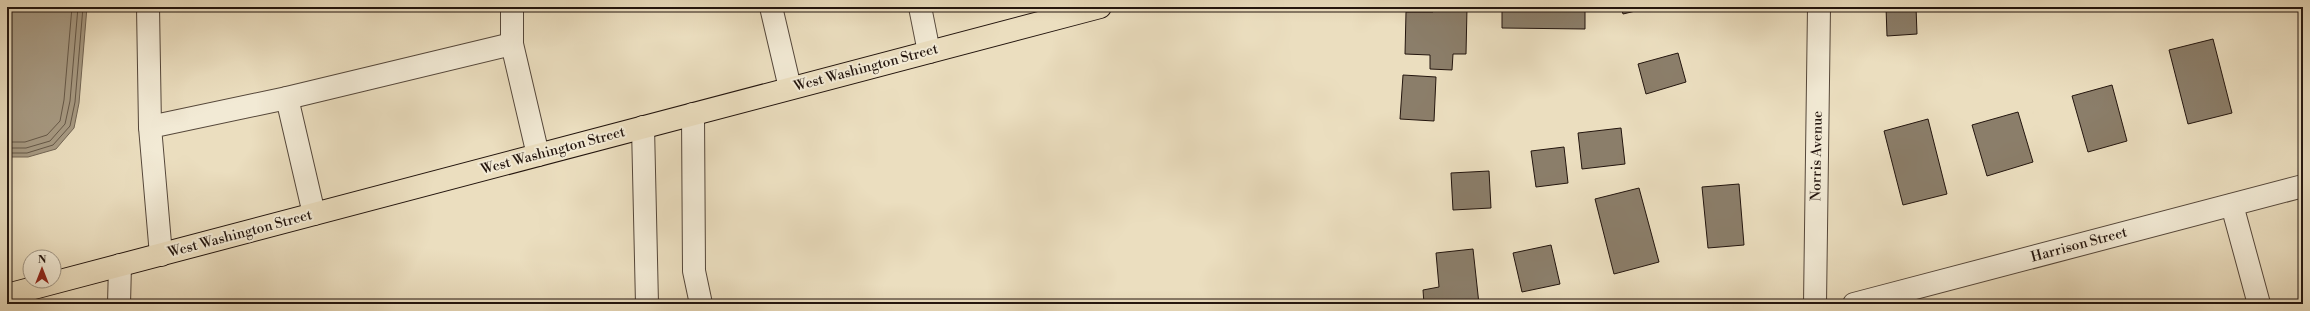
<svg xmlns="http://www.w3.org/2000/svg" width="2310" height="311" font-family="'Libre Bodoni',serif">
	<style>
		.water { fill: #a79a83; stroke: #726554 }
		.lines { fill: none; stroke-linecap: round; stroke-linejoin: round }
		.shore { stroke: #655848; stroke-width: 1 }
		.building { fill: #8b7e6a; stroke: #23150e }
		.minor-casing { stroke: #55473a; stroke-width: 24 }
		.major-casing { stroke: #23150e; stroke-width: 24 }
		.minor { stroke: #f2ead5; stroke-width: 22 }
		.major { stroke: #ebdebf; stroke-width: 22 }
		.labels { text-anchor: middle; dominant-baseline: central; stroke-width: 4; stroke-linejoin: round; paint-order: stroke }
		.street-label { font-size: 14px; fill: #23150e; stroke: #f2ead5 }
	</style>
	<rect width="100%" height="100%" fill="#ebdebf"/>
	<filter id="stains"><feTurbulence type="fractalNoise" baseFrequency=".005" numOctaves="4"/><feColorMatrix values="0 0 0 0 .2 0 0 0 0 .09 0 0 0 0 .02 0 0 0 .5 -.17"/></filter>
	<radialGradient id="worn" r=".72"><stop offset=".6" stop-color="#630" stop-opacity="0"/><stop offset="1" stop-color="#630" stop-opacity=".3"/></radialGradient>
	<path class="water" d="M7 7H87L79 103 74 128 56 149 28 157H7Z"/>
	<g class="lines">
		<g class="shore">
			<path d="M7 142H25L47 135 60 121 64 100 72 7"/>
			<path d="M7 148H26L50 141 65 124 70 101 78 7"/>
			<path d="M7 153H27L53 145 70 126 75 102 83 7"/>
		</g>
	</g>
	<g class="building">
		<path d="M1502 7H1585V29L1502 28Z"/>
		<path d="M1621 7H1652L1623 14Z"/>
		<path d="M1886 7H1916L1917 34 1887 36Z"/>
		<path d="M1433 8H1467L1466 54H1453L1452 70 1430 69V55L1405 54 1406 12H1433Z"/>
		<path d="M2213 39 2232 113 2188 124 2169 50Z"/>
		<path d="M1678 53 1686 82 1646 94 1638 64Z"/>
		<path d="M1403 75 1436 77 1434 121 1400 119Z"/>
		<path d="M2112 85 2127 141 2088 152 2072 96Z"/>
		<path d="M2018 112 2033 162 1987 176 1972 125Z"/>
		<path d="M1928 119 1947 194 1903 205 1884 131Z"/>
		<path d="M1621 128 1625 164 1582 169 1578 133Z"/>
		<path d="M1564 147 1568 183 1536 187 1531 151Z"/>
		<path d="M1489 171 1491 208 1453 210 1451 173Z"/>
		<path d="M1739 184 1744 245 1708 248 1702 187Z"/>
		<path d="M1639 188 1659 262 1614 274 1595 199Z"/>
		<path d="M1551 245 1560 284 1522 292 1513 253Z"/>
		<path d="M1473 249 1479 304H1424L1423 290 1439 287 1436 253Z"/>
	</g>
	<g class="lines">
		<g class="minor-casing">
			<g id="minor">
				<path d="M148 7 150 127"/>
				<path d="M771 7 790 88"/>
				<path d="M920 7 929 52"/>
				<path d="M512 44V7"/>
				<path d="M287 98 512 44 538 155"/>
				<path d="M693 114 694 271 701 304"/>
				<path d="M643 127 647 304"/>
				<path d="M2232 205 2259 304"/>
				<path d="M161 255 150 127 287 98 314 214"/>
				<path d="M119 304 120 265"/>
				<path d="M1815 304 1819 7"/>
				<path d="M1854 304 2303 186"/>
			</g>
		</g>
		<g class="major-casing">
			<path id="major" d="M7 295 1100 7"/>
		</g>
		<use href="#minor" class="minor"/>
		<use href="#major" class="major"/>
	</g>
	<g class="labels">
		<g class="street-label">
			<text transform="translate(866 68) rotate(-15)">West Washington Street</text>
			<text transform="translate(553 151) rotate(-15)">West Washington Street</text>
			<text transform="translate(1817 156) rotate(-89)">Norris Avenue</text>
			<text transform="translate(240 234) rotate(-15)">West Washington Street</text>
			<text transform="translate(2079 245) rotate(-15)">Harrison Street</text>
		</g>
	</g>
	<rect width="2310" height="311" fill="none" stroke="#ebdebf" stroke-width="24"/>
	<rect x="8" y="8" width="2294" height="295" fill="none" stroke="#23150e" stroke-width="2"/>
	<rect x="12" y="12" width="2286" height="287" fill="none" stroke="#23150e"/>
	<g transform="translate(42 269)"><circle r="19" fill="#f2ead5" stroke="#9f9585"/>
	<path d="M0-3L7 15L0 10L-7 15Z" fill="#8f2418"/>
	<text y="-6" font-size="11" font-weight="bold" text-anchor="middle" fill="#23150e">N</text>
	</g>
	<rect width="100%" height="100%" filter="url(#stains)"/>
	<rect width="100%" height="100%" fill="url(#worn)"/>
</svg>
